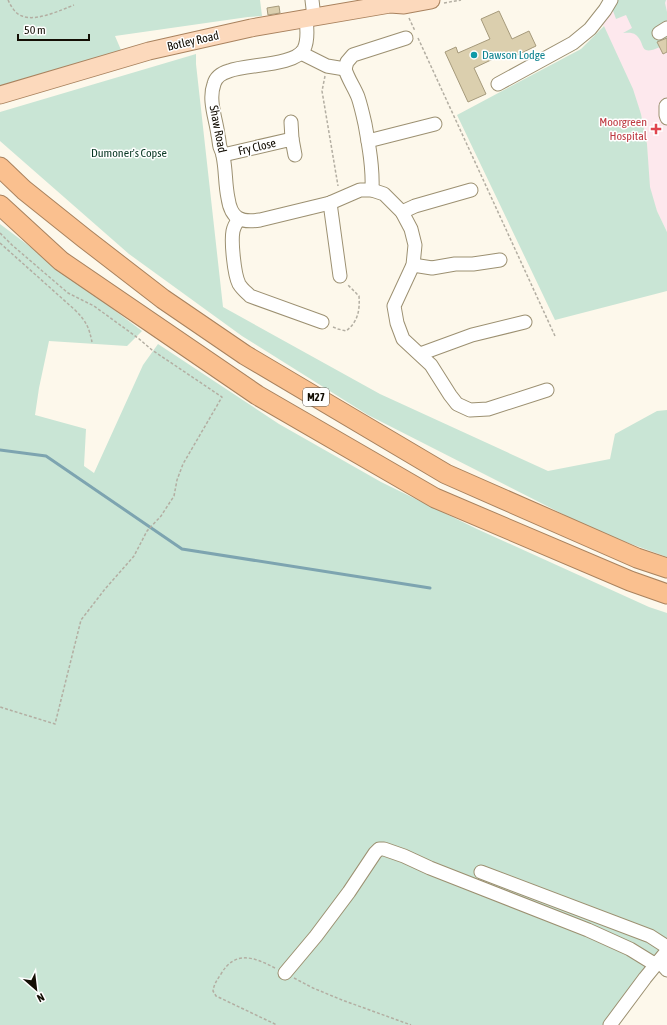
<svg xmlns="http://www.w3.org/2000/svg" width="667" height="1025" font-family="'Asap Condensed',sans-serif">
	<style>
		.medical { fill: #fde8ed }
		.green { fill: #c9e5d5 }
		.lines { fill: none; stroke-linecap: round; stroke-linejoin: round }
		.stream { stroke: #7da4b0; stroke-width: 3 }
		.building { fill: #dbcfae; stroke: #a69a7b }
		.minor-casing { stroke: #9c9071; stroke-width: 15 }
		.major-casing { stroke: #a9825e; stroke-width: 19 }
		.highway-casing { stroke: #a9825e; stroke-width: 21 }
		.path { stroke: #b3aea2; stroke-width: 1.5; stroke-dasharray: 3 2; stroke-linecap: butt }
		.minor { stroke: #fff; stroke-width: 13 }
		.major { stroke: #fcd9bc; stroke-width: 17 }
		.highway { stroke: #fac08f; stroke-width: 19 }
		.culture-dot { fill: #0f9aa8; stroke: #fff; stroke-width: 1.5 }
		.health-dot { fill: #e0444e; stroke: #fff; stroke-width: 1.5 }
		.labels { text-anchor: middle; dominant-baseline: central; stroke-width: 3; stroke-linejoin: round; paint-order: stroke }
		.shield { fill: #fff; stroke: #5a564f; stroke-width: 1 }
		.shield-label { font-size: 11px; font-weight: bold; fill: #130e04 }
		.street-label { font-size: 12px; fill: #130e04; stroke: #fff }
		.culture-label { font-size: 12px; fill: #0d838f; stroke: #fff; text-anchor: start }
		.health-label { font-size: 12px; fill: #be3a42; stroke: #fff; text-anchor: end }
		.park-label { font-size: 12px; fill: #073622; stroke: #fff }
	</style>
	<rect width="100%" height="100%" fill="#fdf8eb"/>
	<path class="medical" d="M611 0H667V232L657 211 649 187 647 144 641 114 632 89 600 18Z"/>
	<g class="green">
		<path d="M0 0H260L262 16 248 17 115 36 121 50 8 86 0 88Z"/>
		<path d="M616 0H666L665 3 667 12V27L653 33 657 40 667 35V38L658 42 660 47C638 57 646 43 636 35 632 32 627 33 623 33L632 28 626 15 616 19 612 8Z"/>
		<path d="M604 26 633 89 641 114 647 144 650 187 657 211 667 232V291L555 320 457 115 581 49Z"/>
		<path d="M196 54V64L223 307 380 394 548 471 610 459 615 434 657 411 667 410V557L598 532 368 415 242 336 129 254 0 141V112Z"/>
		<path d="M0 224 142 331 127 346 49 341 39 388 35 415 86 429 84 466 94 473 143 365 158 344 279 424 381 482 477 529 649 607 667 613V942L650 961 605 1025H0Z"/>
	</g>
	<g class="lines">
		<path class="stream" d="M0 450 46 456 182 549 430 588"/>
	</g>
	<g class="building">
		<path d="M279 6 280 13 268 15 267 8Z"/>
		<path d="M499 11 512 39 529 31 536 46 511 58 508 52 474 68 486 94 468 102 445 52 456 47 458 53 490 39 481 19Z"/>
		<path d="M667 38V52L663 54 657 42Z"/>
	</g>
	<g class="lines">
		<g class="minor-casing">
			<g id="minor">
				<path d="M312 0 314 17"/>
				<path d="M306 19C307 27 308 41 304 49 295 66 247 64 229 71 222 73 216 76 214 84 208 100 216 119 218 135 219 139 219 143 220 147 221 150 223 153 223 156 226 170 225 184 228 198 231 219 241 223 260 220L330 203 360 190H372L384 194 402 212 411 229 415 245 413 265 394 306 397 323 403 339 431 365 450 395 457 404 470 410 488 409 547 390"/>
				<path d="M659 33 667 28"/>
				<path d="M301 53 327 66 345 69"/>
				<path d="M345 69C348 79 354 87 358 97 361 106 363 115 365 124 369 146 373 168 372 190"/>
				<path d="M345 69 347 62 353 55 406 38"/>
				<path d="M498 84 573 43 590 29 605 10 611 0"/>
				<path d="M667 105 666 106V115L667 118"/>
				<path d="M291 122 292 139"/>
				<path d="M368 141 435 124"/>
				<path d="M223 155 292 139 295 155"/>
				<path d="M330 203 340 276"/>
				<path d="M402 212 415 206 471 190"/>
				<path d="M239 219C236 223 234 226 233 231 231 241 234 274 239 284 242 289 246 292 250 296L322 322"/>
				<path d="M413 265 432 268 455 264H473L500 260"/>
				<path d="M420 354 472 335 525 322"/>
				<path d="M481 872 650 936 667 947"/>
				<path d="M659 961 667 970"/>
				<path d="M285 973 316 936 349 892 375 853 379 849H384L404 856 430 868 588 930 630 949 656 965"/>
				<path d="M610 1025 645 978 667 951"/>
			</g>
		</g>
		<g class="major-casing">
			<path id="major" d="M0 95 149 51 251 28 390 4 404 5 431 0"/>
		</g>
		<g class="highway-casing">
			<g id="highway">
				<path d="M0 167 24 190 84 238 163 299 245 355 446 474 637 558 667 568"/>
				<path d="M0 205 61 261 257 395 435 498 630 581 667 594"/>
			</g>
		</g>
		<g class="path">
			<path d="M8 0C11 6 15 14 22 16 36 22 61 10 74 5"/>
			<path d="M444 3 461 0"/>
			<path d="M409 18 415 31"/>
			<path d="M418 38 555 336"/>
			<path d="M325 76 322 91 338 186"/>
			<path d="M0 233 12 245 68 293 94 306 138 338 152 350 222 397 183 464 177 480 174 496 161 516 147 531 134 556 105 589 81 620 55 724 0 707"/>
			<path d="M0 243 75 310C86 321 89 327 92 342"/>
			<path d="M333 327 338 329 346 331C358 322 360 310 359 296L347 284"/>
			<path d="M275 968C254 957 235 950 221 974 217 980 214 984 213 991L216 996 277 1025"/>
			<path d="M294 978 313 988 342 1000 411 1025"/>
		</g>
		<use href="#minor" class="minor"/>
		<use href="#major" class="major"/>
		<use href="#highway" class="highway"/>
	</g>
	<circle class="culture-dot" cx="474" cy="55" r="4"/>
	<path class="health-dot" d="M654 123h4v4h4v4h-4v4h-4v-4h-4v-4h4z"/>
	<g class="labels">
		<rect class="shield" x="303" y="388" width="26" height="18" rx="3"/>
		<g class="shield-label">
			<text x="316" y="397">M27</text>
		</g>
		<g class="street-label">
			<text transform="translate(193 41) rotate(-13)">Botley Road</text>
			<text transform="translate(218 129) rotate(79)">Shaw Road</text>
			<text transform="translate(257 147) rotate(-13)">Fry Close</text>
		</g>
		<g class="culture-label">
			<text x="482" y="55">Dawson Lodge</text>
		</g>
		<g class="health-label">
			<text x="647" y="122">Moorgreen<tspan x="647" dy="14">Hospital</tspan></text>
		</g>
		<g class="park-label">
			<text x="129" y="153">Dumoner's Copse</text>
		</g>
	</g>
	<g transform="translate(36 989) rotate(152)" stroke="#ffffff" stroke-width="3" paint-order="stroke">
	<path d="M0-3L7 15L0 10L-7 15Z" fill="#130e04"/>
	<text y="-6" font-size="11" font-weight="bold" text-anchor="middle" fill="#130e04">N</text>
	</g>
	<path d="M18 34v6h71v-6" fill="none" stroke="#130e04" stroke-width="2"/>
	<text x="24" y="34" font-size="12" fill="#130e04" stroke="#ffffff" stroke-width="3" paint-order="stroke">50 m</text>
</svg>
